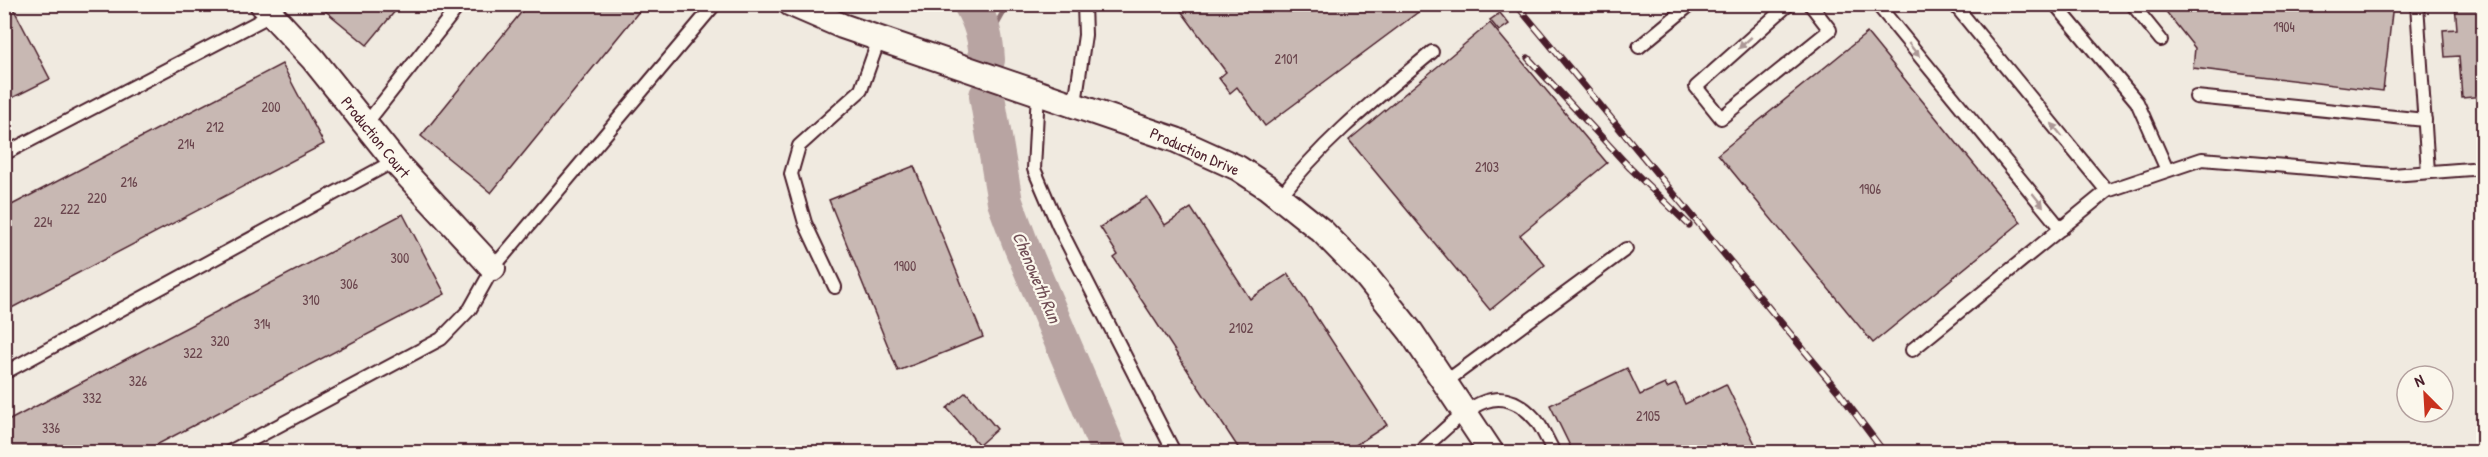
<svg xmlns="http://www.w3.org/2000/svg" width="2488" height="457" font-family="'Patrick Hand',sans-serif">
	<style>
		.lines { fill: none; stroke-linecap: round; stroke-linejoin: round }
		.stream { stroke: #8c6f72; stroke-width: 6 }
		.river { stroke: #b8a4a2; stroke-width: 36 }
		.building { fill: #c8b8b3; stroke: #4a1f2b; stroke-width: 1.5 }
		.lane-casing { stroke: #4a1f2b; stroke-width: 16 }
		.street-casing { stroke: #4a1f2b; stroke-width: 28 }
		.lane { stroke: #fbf7ec; stroke-width: 12 }
		.street { stroke: #fbf7ec; stroke-width: 24 }
		.rail-casing { stroke: #4a1f2b; stroke-width: 7 }
		.rail { stroke: #fbf7ec; stroke-width: 4.5; stroke-dasharray: 14; stroke-linecap: butt }
		.oneway { fill: #ab9695 }
		.labels { text-anchor: middle; dominant-baseline: central; stroke-width: 4.5; stroke-linejoin: round; paint-order: stroke }
		.number-label { font-size: 14px; fill: #6a454d }
		.street-label { font-size: 16px; fill: #4a1f2b; stroke: #fbf7ec }
		.water-label { font-size: 18px; font-style: italic; fill: #704e55; stroke: #fbf7ec }
	</style>
	<rect width="100%" height="100%" fill="#f0eae0"/>
	<filter id="ink" filterUnits="userSpaceOnUse"><feTurbulence type="fractalNoise" baseFrequency=".0167" numOctaves="2"/><feDisplacementMap in="SourceGraphic" scale="12" xChannelSelector="R" yChannelSelector="G"/><feConvolveMatrix kernelMatrix="1 2 1 2 8 2 1 2 1" color-interpolation-filters="sRGB"/></filter>
	<g filter="url(#ink)">
		<g class="lines">
			<path class="stream" d="M986 43 1008 4"/>
			<g class="river">
				<path d="M971 4C982 23 986 39 987 60"/>
				<path d="M987 96 1005 202 1021 245 1109 452"/>
			</g>
		</g>
		<g class="building">
			<path d="M4 4H11L50 79 4 102Z"/>
			<path d="M317 4H401L367 45Z"/>
			<path d="M528 4H645L491 193 421 136Z"/>
			<path d="M1176 4H1429L1265 126 1237 87 1230 93 1219 78 1226 72Z"/>
			<path d="M2160 4H2393L2383 91 2193 68 2195 48Z"/>
			<path d="M2455 4H2484V96L2462 98 2459 56 2445 57 2443 30 2457 29Z"/>
			<path d="M1500 13 1509 24 1499 31 1490 20Z"/>
			<path d="M1490 23 1607 163 1520 235 1545 265 1490 310 1349 140Z"/>
			<path d="M1867 33 2021 222 1873 343 1718 154Z"/>
			<path d="M282 64 324 144 4 312V209Z"/>
			<path d="M914 166 983 337 898 371 829 200Z"/>
			<path d="M1147 197 1165 225 1191 208 1250 299 1288 274 1387 425 1345 452H1241L1114 258 1118 255 1100 227Z"/>
			<path d="M403 214 445 294 143 452H4V423Z"/>
			<path d="M1627 368 1640 395 1665 384 1667 388 1676 384 1685 404 1726 384 1759 452H1573L1550 405Z"/>
			<path d="M966 392 997 429 979 445 947 408Z"/>
		</g>
		<g class="lines">
			<g class="lane-casing">
				<g id="lane">
					<path d="M1789 4 1696 87 1721 118 1830 30 1810 4"/>
					<path d="M1877 4 2061 229"/>
					<path d="M1954 4 2107 191"/>
					<path d="M2055 4 2137 102 2167 170"/>
					<path d="M2132 4 2161 40"/>
					<path d="M2417 4 2428 172"/>
					<path d="M1639 47 1691 4"/>
					<path d="M1038 92 1034 169 1058 225 1174 452"/>
					<path d="M2196 97 2425 120"/>
					<path d="M1075 104 1085 35 1084 4"/>
					<path d="M365 125 460 4"/>
					<path d="M4 154 271 15"/>
					<path d="M1280 197C1323 140 1378 97 1432 52"/>
					<path d="M835 287 805 223 791 174 799 146 861 90 879 39"/>
					<path d="M1912 350 2107 191 2202 159 2392 175 2484 168"/>
					<path d="M4 373 394 161"/>
					<path d="M1444 383 1626 249"/>
					<path d="M229 452 441 339 470 309 493 268 715 4"/>
					<path d="M1425 452V447C1460 417 1495 372 1536 420 1543 429 1548 442 1554 452"/>
				</g>
			</g>
			<g class="street-casing">
				<g id="street">
					<path d="M262 4 313 59 398 165 493 268"/>
					<path d="M791 4 842 26 1176 140 1238 168 1267 187 1322 231 1366 276 1411 332 1491 452"/>
				</g>
			</g>
			<use href="#lane" class="lane"/>
			<use href="#street" class="street"/>
			<g class="rail-casing">
				<g id="rail">
					<path d="M1516 4 1838 391 1884 452"/>
					<path d="M1528 58 1630 168 1689 225"/>
				</g>
			</g>
			<use href="#rail" class="rail"/>
		</g>
		<defs><path id="oneway-solid" d="M-6-.8H1V-3.2L6.5 0L1 3.2V.8H-6Z" transform="scale(1.5)"/></defs>
		<g class="oneway">
			<use href="#oneway-solid" transform="translate(1745 43) rotate(138)"/>
			<use href="#oneway-solid" transform="translate(1914 50) rotate(51)"/>
			<use href="#oneway-solid" transform="translate(2057 130) rotate(-129)"/>
			<use href="#oneway-solid" transform="translate(2038 200) rotate(51)"/>
		</g>
	</g>
	<g class="labels">
		<g class="number-label">
			<text x="2284" y="26">1904</text>
			<text x="1286" y="58">2101</text>
			<text x="271" y="106">200</text>
			<text x="215" y="126">212</text>
			<text x="186" y="143">214</text>
			<text x="1487" y="166">2103</text>
			<text x="129" y="181">216</text>
			<text x="1870" y="188">1906</text>
			<text x="97" y="197">220</text>
			<text x="70" y="208">222</text>
			<text x="43" y="221">224</text>
			<text x="400" y="257">300</text>
			<text x="905" y="265">1900</text>
			<text x="349" y="283">306</text>
			<text x="311" y="299">310</text>
			<text x="262" y="323">314</text>
			<text x="1241" y="327">2102</text>
			<text x="220" y="340">320</text>
			<text x="193" y="352">322</text>
			<text x="138" y="380">326</text>
			<text x="92" y="397">332</text>
			<text x="1648" y="415">2105</text>
			<text x="51" y="427">336</text>
		</g>
		<g class="street-label">
			<text transform="translate(376 137) rotate(51)">Production Court</text>
			<text transform="translate(1195 151) rotate(24)">Production Drive</text>
		</g>
		<g class="water-label">
			<text transform="translate(1037 277) rotate(67)">Chenoweth Run</text>
		</g>
	</g>
	<rect width="2488" height="457" fill="none" stroke="#fbf7ec" stroke-width="24"/>
	<rect x="12" y="12" width="2464" height="433" fill="none" stroke="#4a1f2b" stroke-width="2" filter="url(#ink)"/>
	<g transform="translate(2425 394) rotate(336)"><circle r="28" fill="#fbf7ec" stroke="#b4a19f" stroke-width="1.5"/>
	<path d="M0-4.5L10 22L0 15L-10 22Z" fill="#c8321e"/>
	<text y="-9" font-size="16" font-weight="bold" text-anchor="middle" fill="#4a1f2b">N</text>
	</g>
</svg>
